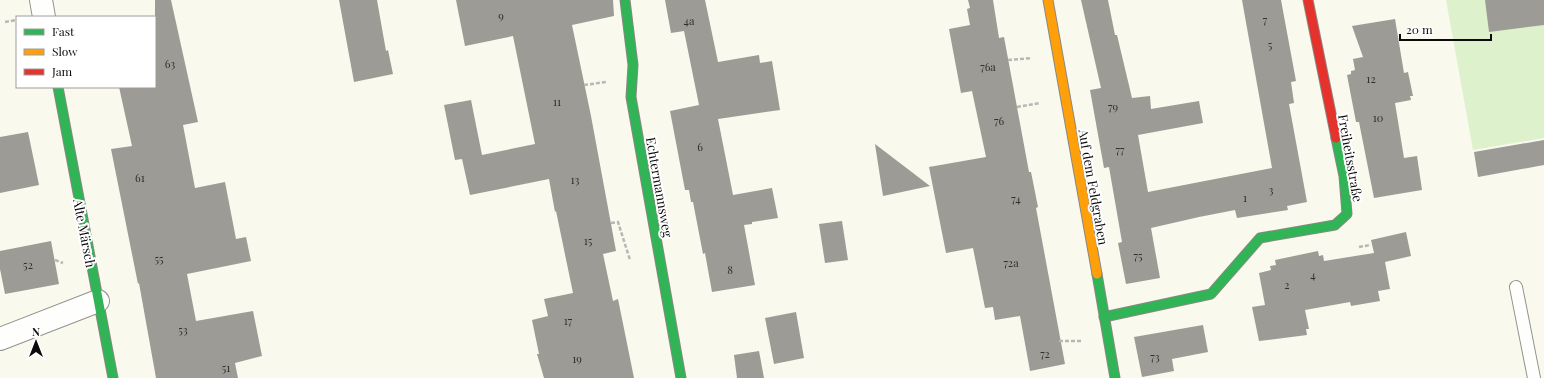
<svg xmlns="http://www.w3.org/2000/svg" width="1544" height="378" font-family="'Playfair Display',serif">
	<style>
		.green { fill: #ddf2cc }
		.building { fill: #9c9b95 }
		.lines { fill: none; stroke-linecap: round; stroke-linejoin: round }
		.lane-casing { stroke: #93928d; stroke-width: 14 }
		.street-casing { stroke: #93928d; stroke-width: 24 }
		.fast-casing { stroke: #898984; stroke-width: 11 }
		.slow-casing { stroke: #898984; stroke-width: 11 }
		.jam-casing { stroke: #898984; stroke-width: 11 }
		.path { stroke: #b7b7b5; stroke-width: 2.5; stroke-dasharray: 4 2; stroke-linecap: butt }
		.lane { stroke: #fefefc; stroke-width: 12 }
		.street { stroke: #fefefc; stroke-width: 22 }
		.fast { stroke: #30b455; stroke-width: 9 }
		.slow { stroke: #ff9f0a; stroke-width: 9 }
		.jam { stroke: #e5322d; stroke-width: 9 }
		.labels { text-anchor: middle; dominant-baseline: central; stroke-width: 4; stroke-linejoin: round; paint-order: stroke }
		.number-label { font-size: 11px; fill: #2f2f2e }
		.street-label { font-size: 13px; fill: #0b0b0b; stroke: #fff }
	</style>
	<rect width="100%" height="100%" fill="#faf9ee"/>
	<path class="green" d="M1446 0H1544V138L1473 150Z"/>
	<g class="building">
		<path d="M155 0H171L198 122 183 125 195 188 225 182 236 239 246 237 251 261 187 274 196 321 253 311 262 356 235 363 238 378H156L139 283 138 284 111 149 132 146 119 87H155Z"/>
		<path d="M339 0H377L386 51 388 50 393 74 354 82Z"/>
		<path d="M456 0H613L614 16 572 25 591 116 616 251 603 254 613 301 618 299 634 378H544L537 354H539L532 320 548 316 544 299 573 293 556 211 555 212 549 179 470 195 462 159 455 160 444 105 471 100 482 155 535 144 513 36 465 46Z"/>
		<path d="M665 0H705L718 62 759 55 760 63 772 61 780 110 718 119 733 195 772 188 778 218 752 222V224L744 225 755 285 712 292 705 253 703 254 693 202H691L689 190H685L670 111 699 105 684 31 671 33Z"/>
		<path d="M968 0H993L999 38 1004 37 1029 172H1031L1038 207 1036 208 1065 364 1030 371 1020 316 995 320 993 307 985 308 973 248 946 253 929 167 986 157 972 91 961 93 949 29 970 25 967 9 970 8Z"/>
		<path d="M1081 0H1108L1115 35H1117L1132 98 1150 96 1151 109 1199 101 1203 123 1138 135 1148 192 1272 168 1242 0H1281L1296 81 1291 82 1294 103 1289 104 1307 202 1287 206 1288 210 1237 218 1235 210 1199 217 1151 228 1160 278 1126 284 1118 243 1122 242 1109 167 1104 168 1090 90 1101 88Z"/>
		<path d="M1485 0H1544V25L1489 32Z"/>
		<path d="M1395 19 1404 73 1408 72 1413 96H1410L1411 100 1395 103 1404 158 1417 156 1422 190 1374 198 1359 122H1356L1347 75 1351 74V71L1355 70 1353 59 1363 57 1352 26Z"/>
		<path d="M28 132 39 185 0 193V137Z"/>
		<path d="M1544 140V165L1478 177 1474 152Z"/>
		<path d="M875 144 930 186 883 196Z"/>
		<path d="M842 221 848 260 825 263 819 224Z"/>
		<path d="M1406 232 1411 256 1385 262 1390 289 1378 291 1380 301 1351 306 1350 302 1305 310 1309 329H1306L1307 335 1259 341 1252 307 1265 305 1259 273 1271 270 1270 266 1276 265 1275 260 1318 251 1319 256 1323 255 1324 261 1374 253 1371 240Z"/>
		<path d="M51 241 59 284 5 294 0 269V251Z"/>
		<path d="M796 312 804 358 774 364 765 318Z"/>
		<path d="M1203 325 1208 352 1172 359 1174 371 1142 377 1134 337Z"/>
		<path d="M759 351 764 378H737L734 355Z"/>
	</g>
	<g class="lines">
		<g class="lane-casing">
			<path id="lane" d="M1516 287 1534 378"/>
		</g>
		<g class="street-casing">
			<g id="street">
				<path d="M41 0 44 17"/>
				<path d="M0 339 98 301"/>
			</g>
		</g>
		<g class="fast-casing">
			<g id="fast">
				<path d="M625 0 633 65 631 97 681 378"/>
				<path d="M58 87 113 378"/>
				<path d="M1097 274 1115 378"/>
				<path d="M1104 317 1211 294 1260 238 1335 225 1347 214 1344 176 1336 138"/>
			</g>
		</g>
		<g class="slow-casing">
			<path id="slow" d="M1048 0 1097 274"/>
		</g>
		<g class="jam-casing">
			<path id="jam" d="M1308 0 1336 138"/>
		</g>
		<g class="path">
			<path d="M5 22 17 20"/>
			<path d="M1008 60 1032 58"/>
			<path d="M584 85 606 82"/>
			<path d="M1017 107 1040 103"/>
			<path d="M611 223 618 222 630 260"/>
			<path d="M1359 247 1371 245"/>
			<path d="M55 260 63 263"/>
			<path d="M1059 341H1081"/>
		</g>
		<use href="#lane" class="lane"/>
		<use href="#street" class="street"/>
		<use href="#fast" class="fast"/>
		<use href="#slow" class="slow"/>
		<use href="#jam" class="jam"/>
	</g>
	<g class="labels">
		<g class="number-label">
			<text x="501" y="15">9</text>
			<text x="1265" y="19">7</text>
			<text x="689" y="20">4a</text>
			<text x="1270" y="44">5</text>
			<text x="170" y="63">63</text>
			<text x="988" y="66">76a</text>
			<text x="1371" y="78">12</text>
			<text x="557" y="101">11</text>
			<text x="1113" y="106">79</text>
			<text x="1378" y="117">10</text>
			<text x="999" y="120">76</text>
			<text x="700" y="146">6</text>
			<text x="1120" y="149">77</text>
			<text x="140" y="177">61</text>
			<text x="575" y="179">13</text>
			<text x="1271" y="189">3</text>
			<text x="1245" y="197">1</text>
			<text x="1016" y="198">74</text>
			<text x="588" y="240">15</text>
			<text x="1138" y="255">75</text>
			<text x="159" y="258">55</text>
			<text x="1011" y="262">72a</text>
			<text x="28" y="264">52</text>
			<text x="730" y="269">8</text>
			<text x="1313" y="274">4</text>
			<text x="1287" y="284">2</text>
			<text x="568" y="320">17</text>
			<text x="183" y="329">53</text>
			<text x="1045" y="353">72</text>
			<text x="1155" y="356">73</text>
			<text x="577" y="358">19</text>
			<text x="226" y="367">51</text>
		</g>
		<g class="street-label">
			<text transform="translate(1351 158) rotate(80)">Freiheitsstraße</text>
			<text transform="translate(660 187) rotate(80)">Echtermannsweg</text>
			<text transform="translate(1094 187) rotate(80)">Auf dem Feldgraben</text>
			<text transform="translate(85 233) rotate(79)">Alte Märsch</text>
		</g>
	</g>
	<rect x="16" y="16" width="140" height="72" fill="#ffffff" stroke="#9d9d9d"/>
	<rect x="24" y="29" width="20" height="6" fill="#30b455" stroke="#9d9d9d"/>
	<text x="52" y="36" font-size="12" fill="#0b0b0b">Fast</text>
	<rect x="24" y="49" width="20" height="6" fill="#ff9f0a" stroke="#9d9d9d"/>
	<text x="52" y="56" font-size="12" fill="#0b0b0b">Slow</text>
	<rect x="24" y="69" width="20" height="6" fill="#e5322d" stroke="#9d9d9d"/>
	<text x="52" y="76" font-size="12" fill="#0b0b0b">Jam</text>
	<g transform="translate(36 342)" stroke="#ffffff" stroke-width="3" paint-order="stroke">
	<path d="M0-3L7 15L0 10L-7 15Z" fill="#0b0b0b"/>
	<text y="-6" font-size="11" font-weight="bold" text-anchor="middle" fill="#0b0b0b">N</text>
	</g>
	<path d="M1400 34v6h91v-6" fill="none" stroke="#0b0b0b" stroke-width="2"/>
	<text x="1406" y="34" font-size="12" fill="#0b0b0b" stroke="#ffffff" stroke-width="3" paint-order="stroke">20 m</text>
</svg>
